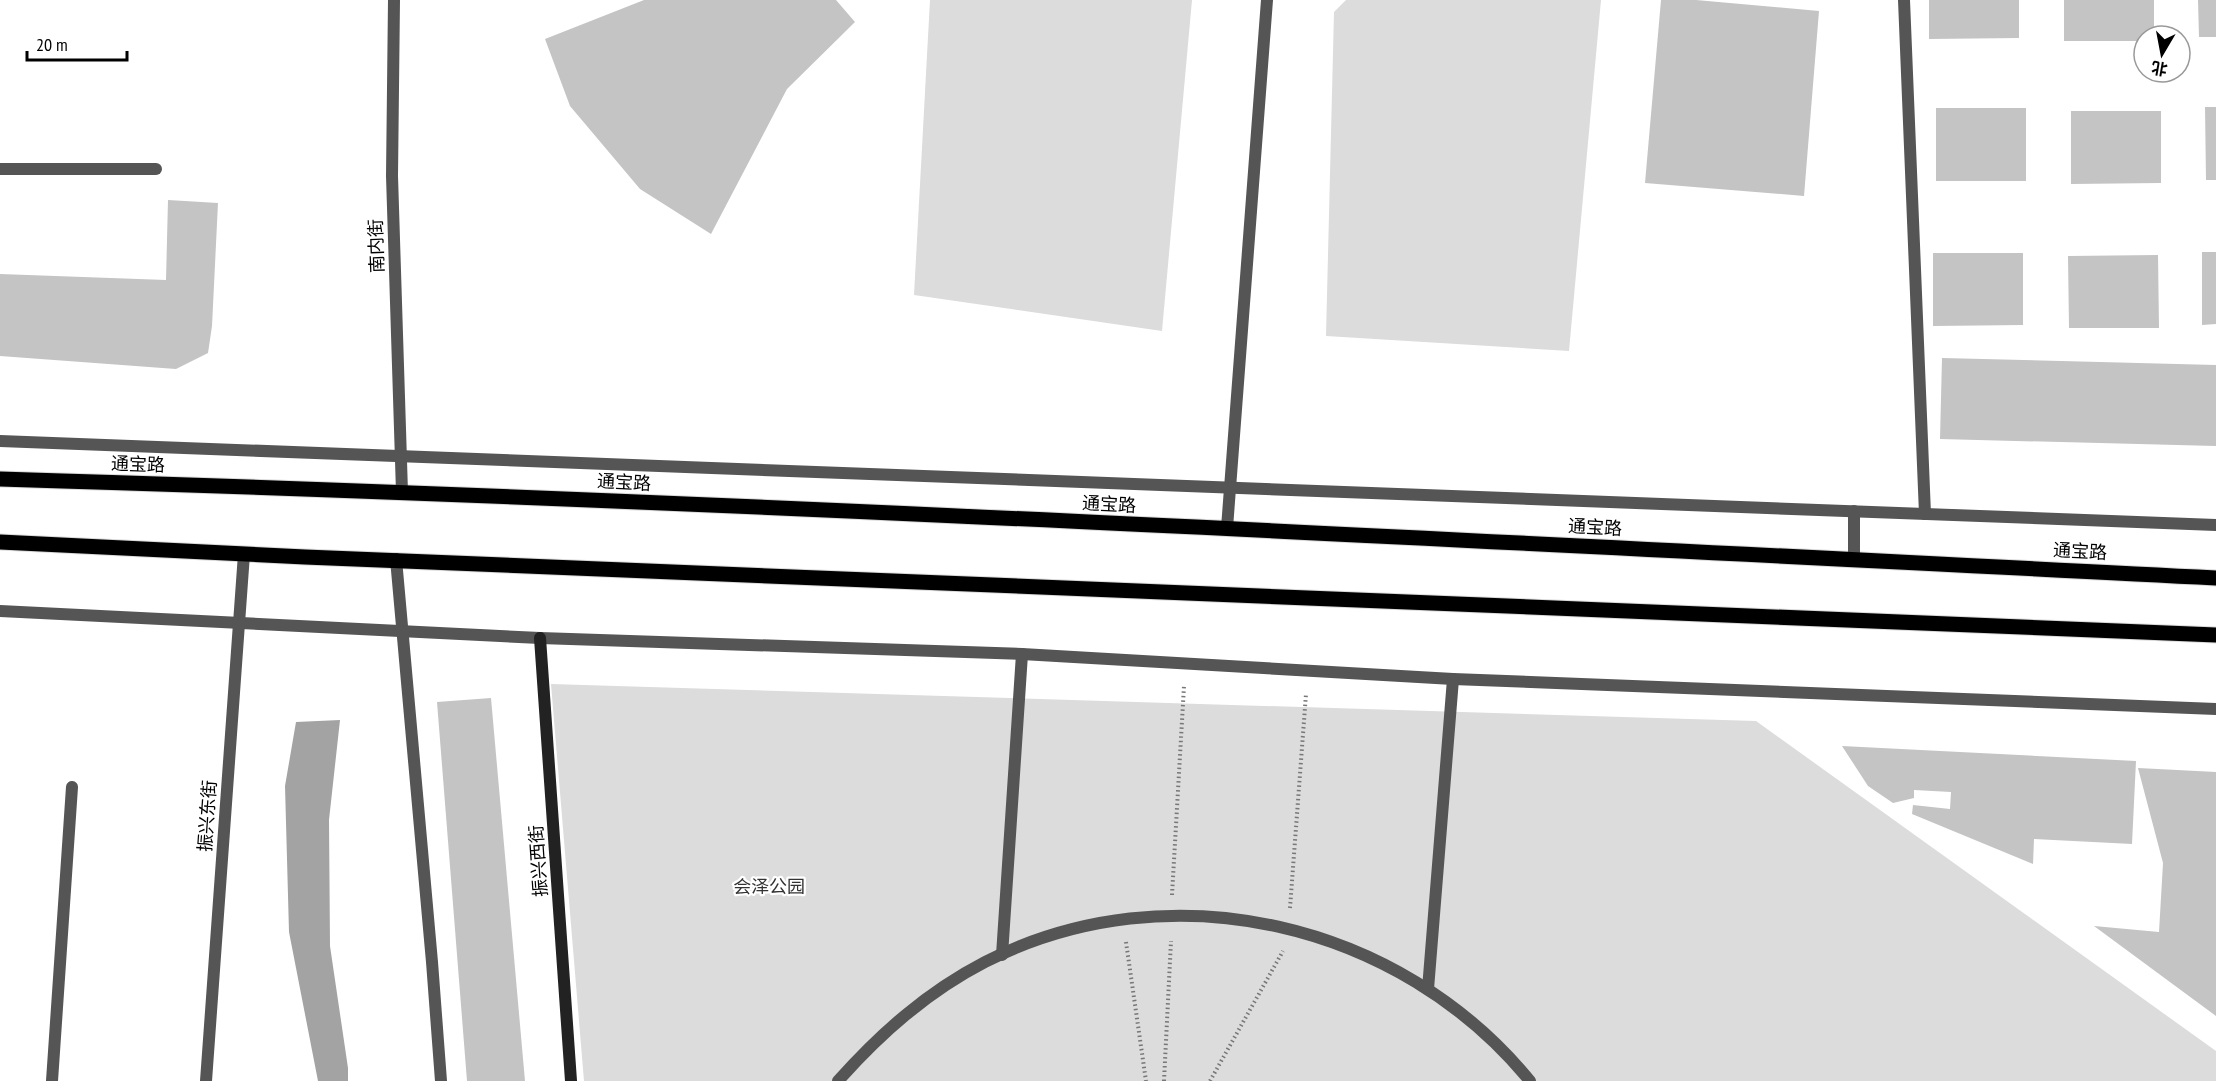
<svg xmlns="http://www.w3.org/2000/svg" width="2216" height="1081" font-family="'PT Sans Narrow','Noto Sans SC',sans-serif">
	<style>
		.green { fill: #dcdcdc }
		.water { fill: #a3a3a3 }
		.building { fill: #c4c4c4 }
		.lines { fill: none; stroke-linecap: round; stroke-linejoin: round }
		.primary-casing { stroke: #dbdbdb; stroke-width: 17 }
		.path { stroke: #777; stroke-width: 4; stroke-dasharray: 1.5 3; stroke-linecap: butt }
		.lane { stroke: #555; stroke-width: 12 }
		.street { stroke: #555; stroke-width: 12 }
		.secondary { stroke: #222; stroke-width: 12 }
		.primary { stroke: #000; stroke-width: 15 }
		.labels { text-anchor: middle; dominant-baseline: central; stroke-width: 4.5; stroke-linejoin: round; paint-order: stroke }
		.street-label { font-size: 18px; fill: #000; stroke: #fff }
		.park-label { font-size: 18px; fill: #333; stroke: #fff }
	</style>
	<rect width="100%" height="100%" fill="#fff"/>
	<g class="green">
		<path d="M930 0H1192L1162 331 914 295Z"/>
		<path d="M1346 0H1601L1569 351 1326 336 1334 12Z"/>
		<path d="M551 684 1756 721 2216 1051V1081H584Z"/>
	</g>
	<path class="water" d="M340 720 329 820 330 946 348 1068V1081H318L289 932 285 786 296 722Z"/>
	<g class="building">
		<path d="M644 0H836L855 22 787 89 711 234 640 189 570 106 545 39Z"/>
		<path d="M1661 0H1696L1819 11 1804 196 1645 183Z"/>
		<path d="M1929 0H2019V38L1929 39Z"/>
		<path d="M2064 0H2154V36H2144V41H2064Z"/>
		<path d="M2198 0H2216V37H2199Z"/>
		<path d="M2205 107H2216V180H2206Z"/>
		<rect x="1936" y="108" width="90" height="73"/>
		<path d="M2071 111H2161V183L2071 184Z"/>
		<path d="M168 200 218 203 212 326 208 353 176 369 0 356V274L166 280Z"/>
		<path d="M2202 252H2216V324L2202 325Z"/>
		<path d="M1933 253H2023V325L1933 326Z"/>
		<path d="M2158 255 2159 328H2069L2068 256Z"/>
		<path d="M1942 358 2216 365V446L1940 439Z"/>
		<path d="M491 698 525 1081H467L437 702Z"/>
		<path d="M1842 746 2136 761 2132 844 2034 839 2033 864 1912 814 1913 805 1950 809 1951 792 1914 790V798L1893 803 1868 786Z"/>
		<path d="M2138 768 2216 772V1016L2094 926 2159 932 2163 863Z"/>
	</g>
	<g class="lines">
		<g class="primary-casing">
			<g id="primary">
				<path d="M0 479C739 501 1478 541 2216 578"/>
				<path d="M0 542 305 557 2216 635"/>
			</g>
		</g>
		<g class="path">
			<path d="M1172 895 1184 686"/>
			<path d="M1290 908 1306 694"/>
			<path d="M1126 942 1146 1081"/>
			<path d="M1164 1081 1171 941"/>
			<path d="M1210 1081 1283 951"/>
		</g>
		<g class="lane">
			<path d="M1904 0 1925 514"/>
			<path d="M1227 528 1267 0"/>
			<path d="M1854 560V511"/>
			<path d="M838 1081C881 1033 927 992 985 962 1170 868 1400 922 1530 1081"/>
		</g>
		<g class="street">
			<path d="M394 0 392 176 402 492"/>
			<path d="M0 169H156"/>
			<path d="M0 441 2216 525"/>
			<path d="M396 559 432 962 441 1081"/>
			<path d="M0 611 540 638 1022 654 1453 679 2216 709"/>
			<path d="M1002 955 1022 654"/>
			<path d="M1428 989 1453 679"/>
			<path d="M52 1081 72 787"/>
			<path d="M206 1081 244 554"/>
		</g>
		<path class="secondary" d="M540 638 571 1081"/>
		<use href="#primary" class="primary"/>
	</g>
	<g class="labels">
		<g class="street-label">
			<text transform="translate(376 246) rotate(-92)">南内街</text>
			<text transform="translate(138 464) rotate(2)">通宝路</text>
			<text transform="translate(624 482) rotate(3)">通宝路</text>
			<text transform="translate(1109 504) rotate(3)">通宝路</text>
			<text transform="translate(1595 527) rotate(3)">通宝路</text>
			<text transform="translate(2080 551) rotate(3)">通宝路</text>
			<text transform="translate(207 816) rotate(-86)">振兴东街</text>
			<text transform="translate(538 861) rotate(-94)">振兴西街</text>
		</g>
		<g class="park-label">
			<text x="769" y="886">会泽公园</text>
		</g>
	</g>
	<g transform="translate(2162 54) rotate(190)"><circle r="28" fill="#ffffff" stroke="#999999" stroke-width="1.5"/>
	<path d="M0-4.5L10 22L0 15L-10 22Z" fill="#000000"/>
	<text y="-9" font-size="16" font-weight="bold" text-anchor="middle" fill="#000000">北</text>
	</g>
	<path d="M27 51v9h100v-9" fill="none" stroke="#000000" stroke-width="3"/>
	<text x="36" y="51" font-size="18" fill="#000000" stroke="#ffffff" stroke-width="4.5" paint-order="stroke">20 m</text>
</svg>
